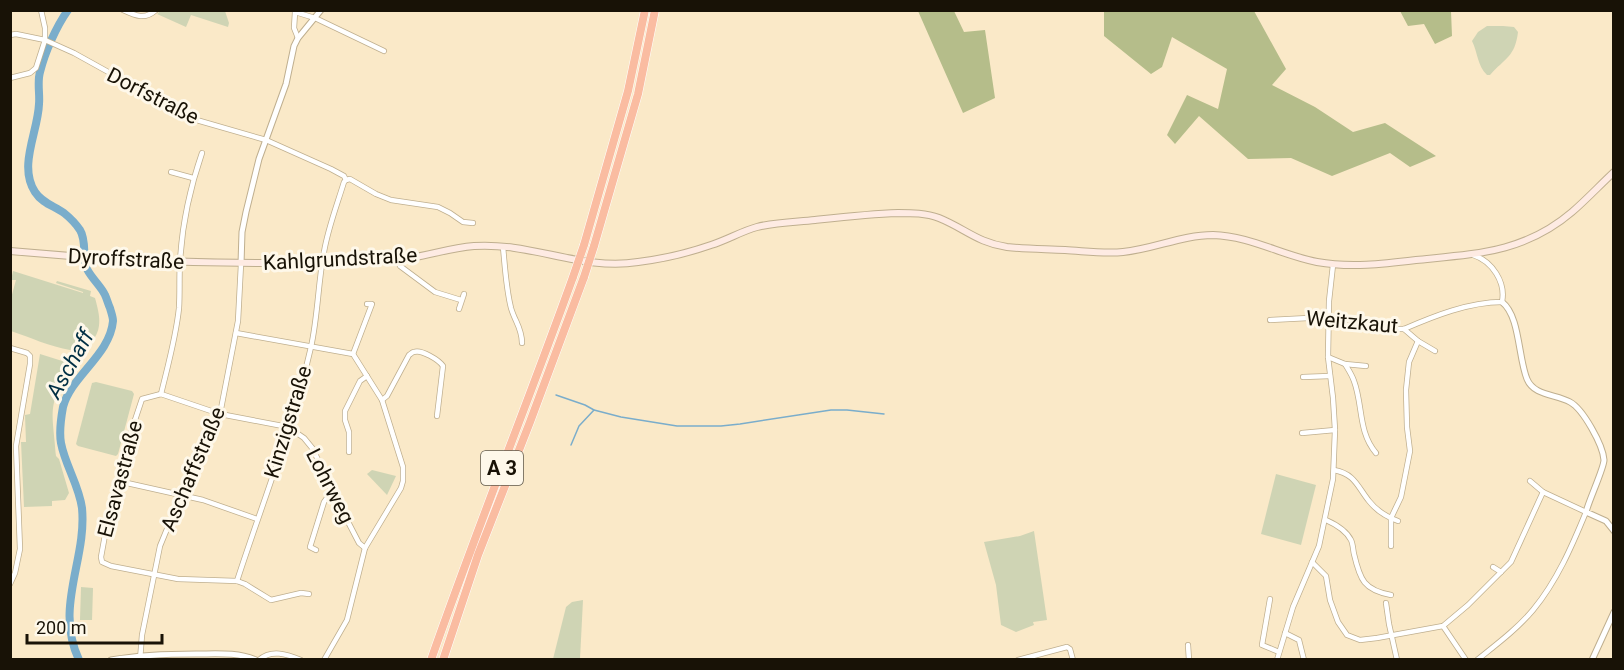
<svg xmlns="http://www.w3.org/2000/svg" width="1624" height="670" font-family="Roboto,sans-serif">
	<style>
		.green { fill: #cfd4b4 }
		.forest { fill: #b5bd8a }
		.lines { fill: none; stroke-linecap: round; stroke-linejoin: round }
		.stream { stroke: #7aadcb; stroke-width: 1.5 }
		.river { stroke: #7aadcb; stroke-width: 8 }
		.minor-casing { stroke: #bfaf8f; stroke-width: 6 }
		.tertiary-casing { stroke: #bfaf8f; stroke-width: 7 }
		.secondary-casing { stroke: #bfaf8f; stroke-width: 8 }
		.motorway-casing { stroke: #fff; stroke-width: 9 }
		.minor { stroke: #fff; stroke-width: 4.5 }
		.tertiary { stroke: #fff; stroke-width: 5 }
		.secondary { stroke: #feebe3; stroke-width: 6 }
		.motorway { stroke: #fabca1; stroke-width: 8 }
		.motorway-bridge-casing { stroke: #fff; stroke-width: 9; stroke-linecap: butt }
		.motorway-bridge { stroke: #fabca1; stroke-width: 8 }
		.labels { text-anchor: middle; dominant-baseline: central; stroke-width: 6; stroke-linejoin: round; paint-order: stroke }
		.shield { fill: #fef8ea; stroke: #5d574a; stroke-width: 1.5 }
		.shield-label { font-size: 20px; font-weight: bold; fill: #181206 }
		.street-label { font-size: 21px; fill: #181206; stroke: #fef8ea }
		.water-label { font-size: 22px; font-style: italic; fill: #012f44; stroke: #fef8ea }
	</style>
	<rect width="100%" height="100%" fill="#fae9c8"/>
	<g class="green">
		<path d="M160 11H225L229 23 228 27 191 15 186 27 157 14Z"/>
		<path d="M1487 26H1503L1514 27 1518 32C1515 57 1505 58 1490 75H1487C1477 65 1478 53 1472 41L1478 32Z"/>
		<path d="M13 271 83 293V292L56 283 57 281 91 291 90 296 95 298C100 316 104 332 87 346 82 350 76 351 70 350 51 347 29 337 11 331V298L16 280H11Z"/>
		<path d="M40 354 75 365C45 404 53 411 56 456L59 459 69 493 65 500 52 501V506L24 507 21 442H26L25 415 30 414Z"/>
		<path d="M96 382 132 391 134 394 118 454 116 456 78 446 76 444 92 383Z"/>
		<path d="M372 470 396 476 387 495 367 474Z"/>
		<path d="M1276 474 1316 485 1301 545 1261 534Z"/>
		<path d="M1034 531 1047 620 1033 622 1034 625 1016 632 1001 625 996 585 984 542 1020 536Z"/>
		<path d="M81 587 93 588 92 620H80Z"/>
		<path d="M583 600 580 659H553L566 607 572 602Z"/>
	</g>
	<g class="forest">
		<path d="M918 11H954L964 32 985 30 995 98 963 113Z"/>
		<path d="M1104 11H1254L1286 69 1272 85 1315 107 1353 132 1385 123 1436 156 1410 167 1390 153 1332 176 1291 158 1248 159 1199 116 1175 144 1167 135 1187 95 1218 109 1227 69 1172 37 1162 67 1151 74 1104 36Z"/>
		<path d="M1400 11H1451L1452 36 1435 44 1424 24 1408 26Z"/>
	</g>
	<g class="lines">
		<g class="stream">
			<path d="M556 395 585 405 594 410 621 417 677 426H721L740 424 831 410H847L884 414"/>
			<path d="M571 445 579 426 594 410"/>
		</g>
		<path class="river" d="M68 10C56 27 45 52 40 72 37 82 40 94 39 104 38 132 18 166 35 192 42 203 54 206 64 213 69 217 76 224 80 230 87 241 82 258 87 269 92 279 101 286 105 295 107 299 108 304 110 308 111 312 113 317 113 321 110 355 71 376 63 407 61 418 59 432 61 443 65 465 79 485 82 508 87 560 54 607 79 660"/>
		<g class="minor-casing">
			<g id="minor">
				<path d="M123 10C136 16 145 20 156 10"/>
				<path d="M295 12 315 18 384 51"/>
				<path d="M295 12 294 28 298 38"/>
				<path d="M10 35 16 34 45 40 74 53 193 119 266 140 331 169 344 176 346 180 350 179 376 194 391 200 438 207 450 213 463 222 473 223"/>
				<path d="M10 78 30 73 36 68 45 40V28L41 10"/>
				<path d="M171 172 193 178"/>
				<path d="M503 247C505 267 506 288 511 308 515 322 522 328 522 343"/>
				<path d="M397 260 400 266 435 292 461 300"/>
				<path d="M459 309 464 294"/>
				<path d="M1270 320 1328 317 1368 322 1396 329H1404C1434 316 1469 302 1502 302 1506 282 1492 261 1473 255"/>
				<path d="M1404 329 1418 341 1435 351"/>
				<path d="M236 333 353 354 382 400 403 467V481L401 488 365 548 347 620 324 660"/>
				<path d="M10 348 27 353 30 356V364L16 446 20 549 15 573 10 584"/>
				<path d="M353 354 372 304H367"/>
				<path d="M1328 357 1345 364C1348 369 1352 375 1354 381 1363 405 1358 432 1376 453"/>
				<path d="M1345 364 1366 366"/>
				<path d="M1303 377 1330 376"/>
				<path d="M161 394 142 399 129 438 105 535 101 557 102 562 111 566 178 579 237 581 245 584 271 600 301 593 309 594"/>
				<path d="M161 394 220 414 288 427 304 438 313 449 332 491 359 543 365 548"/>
				<path d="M161 394C168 365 176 337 179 308 180 292 179 277 180 262 182 225 190 188 202 153"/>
				<path d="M382 400 387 396 409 355C411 354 412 352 414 352 421 349 439 360 443 366L437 416"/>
				<path d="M1302 433 1335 430"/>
				<path d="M349 452V432L345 420V411L360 381 367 376"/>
				<path d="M1334 470C1355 474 1357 486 1369 501 1376 510 1387 517 1398 521"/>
				<path d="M118 481 203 500 257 519"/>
				<path d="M1326 520C1335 524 1346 530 1351 540 1353 544 1353 550 1354 554 1360 580 1364 590 1391 595"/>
				<path d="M1391 546V518L1401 497 1410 451 1407 427 1406 390 1409 362 1418 341"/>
				<path d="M316 550 310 547 324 502 332 491"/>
				<path d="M1312 562 1326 576 1330 600 1338 622 1347 635 1360 640 1377 638 1443 626 1468 605 1511 562 1543 492"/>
				<path d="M1493 567 1501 572"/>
				<path d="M237 581C262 504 293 426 311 347 318 315 318 283 324 252 328 228 337 205 344 182L346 180"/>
				<path d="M1270 599 1262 645 1279 652"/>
				<path d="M1386 603 1389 624 1397 660"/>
				<path d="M1443 626 1466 660"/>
				<path d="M1285 633 1299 640 1304 660"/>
				<path d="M1188 645 1189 660"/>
				<path d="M140 660 142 635 160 546 181 495 220 414 238 321 241 264"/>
				<path d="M259 660C271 649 287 654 301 660"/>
				<path d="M1018 660 1067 647 1070 649 1073 660"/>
				<path d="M1277 660 1293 607 1319 546 1333 479 1335 430 1333 398 1328 357 1329 301 1333 265"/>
				<path d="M1477 660C1497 644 1517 629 1533 610 1557 581 1572 546 1586 512L1543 492 1530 481"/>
			</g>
		</g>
		<g class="tertiary-casing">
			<g id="tertiary">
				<path d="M241 264 242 232 246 212 259 159 286 84 294 46 298 38 321 10"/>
				<path d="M1502 302C1520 316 1518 357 1527 379 1534 396 1556 394 1570 402 1583 409 1603 445 1604 460 1604 468 1589 500 1586 512L1606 521 1614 531"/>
				<path d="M111 660C140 655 167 654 196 654 217 654 237 652 256 660"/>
				<path d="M1592 660 1614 612"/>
			</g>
		</g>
		<g class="secondary-casing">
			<path id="secondary" d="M10 251C138 263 265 266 392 260 420 259 446 248 474 246 531 242 582 271 638 262 662 259 688 253 711 245 727 240 742 231 757 227 776 222 796 222 815 220 843 217 870 214 898 213 912 213 926 213 939 218 964 228 978 243 1007 247 1026 249 1046 249 1065 250 1084 251 1104 254 1123 252 1154 249 1182 235 1213 235 1250 236 1281 255 1317 262 1350 268 1383 264 1416 260 1475 254 1524 253 1572 212 1586 200 1600 185 1614 172"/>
		</g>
		<g class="motorway-casing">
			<g id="motorway">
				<path d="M584 245 628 91 645 10"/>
				<path d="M594 246 638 94 655 10"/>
				<path d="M431 660C476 531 527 405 573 277"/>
				<path d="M443 660 478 555 530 422 584 277"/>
			</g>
		</g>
		<use href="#minor" class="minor"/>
		<use href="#tertiary" class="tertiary"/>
		<use href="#secondary" class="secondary"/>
		<use href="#motorway" class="motorway"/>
		<g class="motorway-bridge-casing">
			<g id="motorway-bridge">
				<path d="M573 277 584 245"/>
				<path d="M584 277 594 246"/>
			</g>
		</g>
		<use href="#motorway-bridge" class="motorway-bridge"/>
	</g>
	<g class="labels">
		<rect class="shield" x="481" y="451" width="42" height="34" rx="4.5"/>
		<g class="shield-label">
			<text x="502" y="468">A 3</text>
		</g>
		<g class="street-label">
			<text transform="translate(153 96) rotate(27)">Dorfstraße</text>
			<text transform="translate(126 259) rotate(3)">Dyroffstraße</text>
			<text transform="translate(340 259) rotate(-3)">Kahlgrundstraße</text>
			<text transform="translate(1352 322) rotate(5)">Weitzkaut</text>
			<text transform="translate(288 422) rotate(-73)">Kinzigstraße</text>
			<text transform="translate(193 469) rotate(-67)">Aschaffstraße</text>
			<text transform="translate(120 479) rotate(-75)">Elsavastraße</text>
			<text transform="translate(330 486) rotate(63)">Lohrweg</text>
		</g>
		<g class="water-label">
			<text transform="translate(70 364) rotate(-61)">Aschaff</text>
		</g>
	</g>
	<rect width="1624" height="670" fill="none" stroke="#181206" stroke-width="24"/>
	<path d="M27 634v9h135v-9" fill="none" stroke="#181206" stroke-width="3"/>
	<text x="36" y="634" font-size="18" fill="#181206" stroke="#fef8ea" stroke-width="4.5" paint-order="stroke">200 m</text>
</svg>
